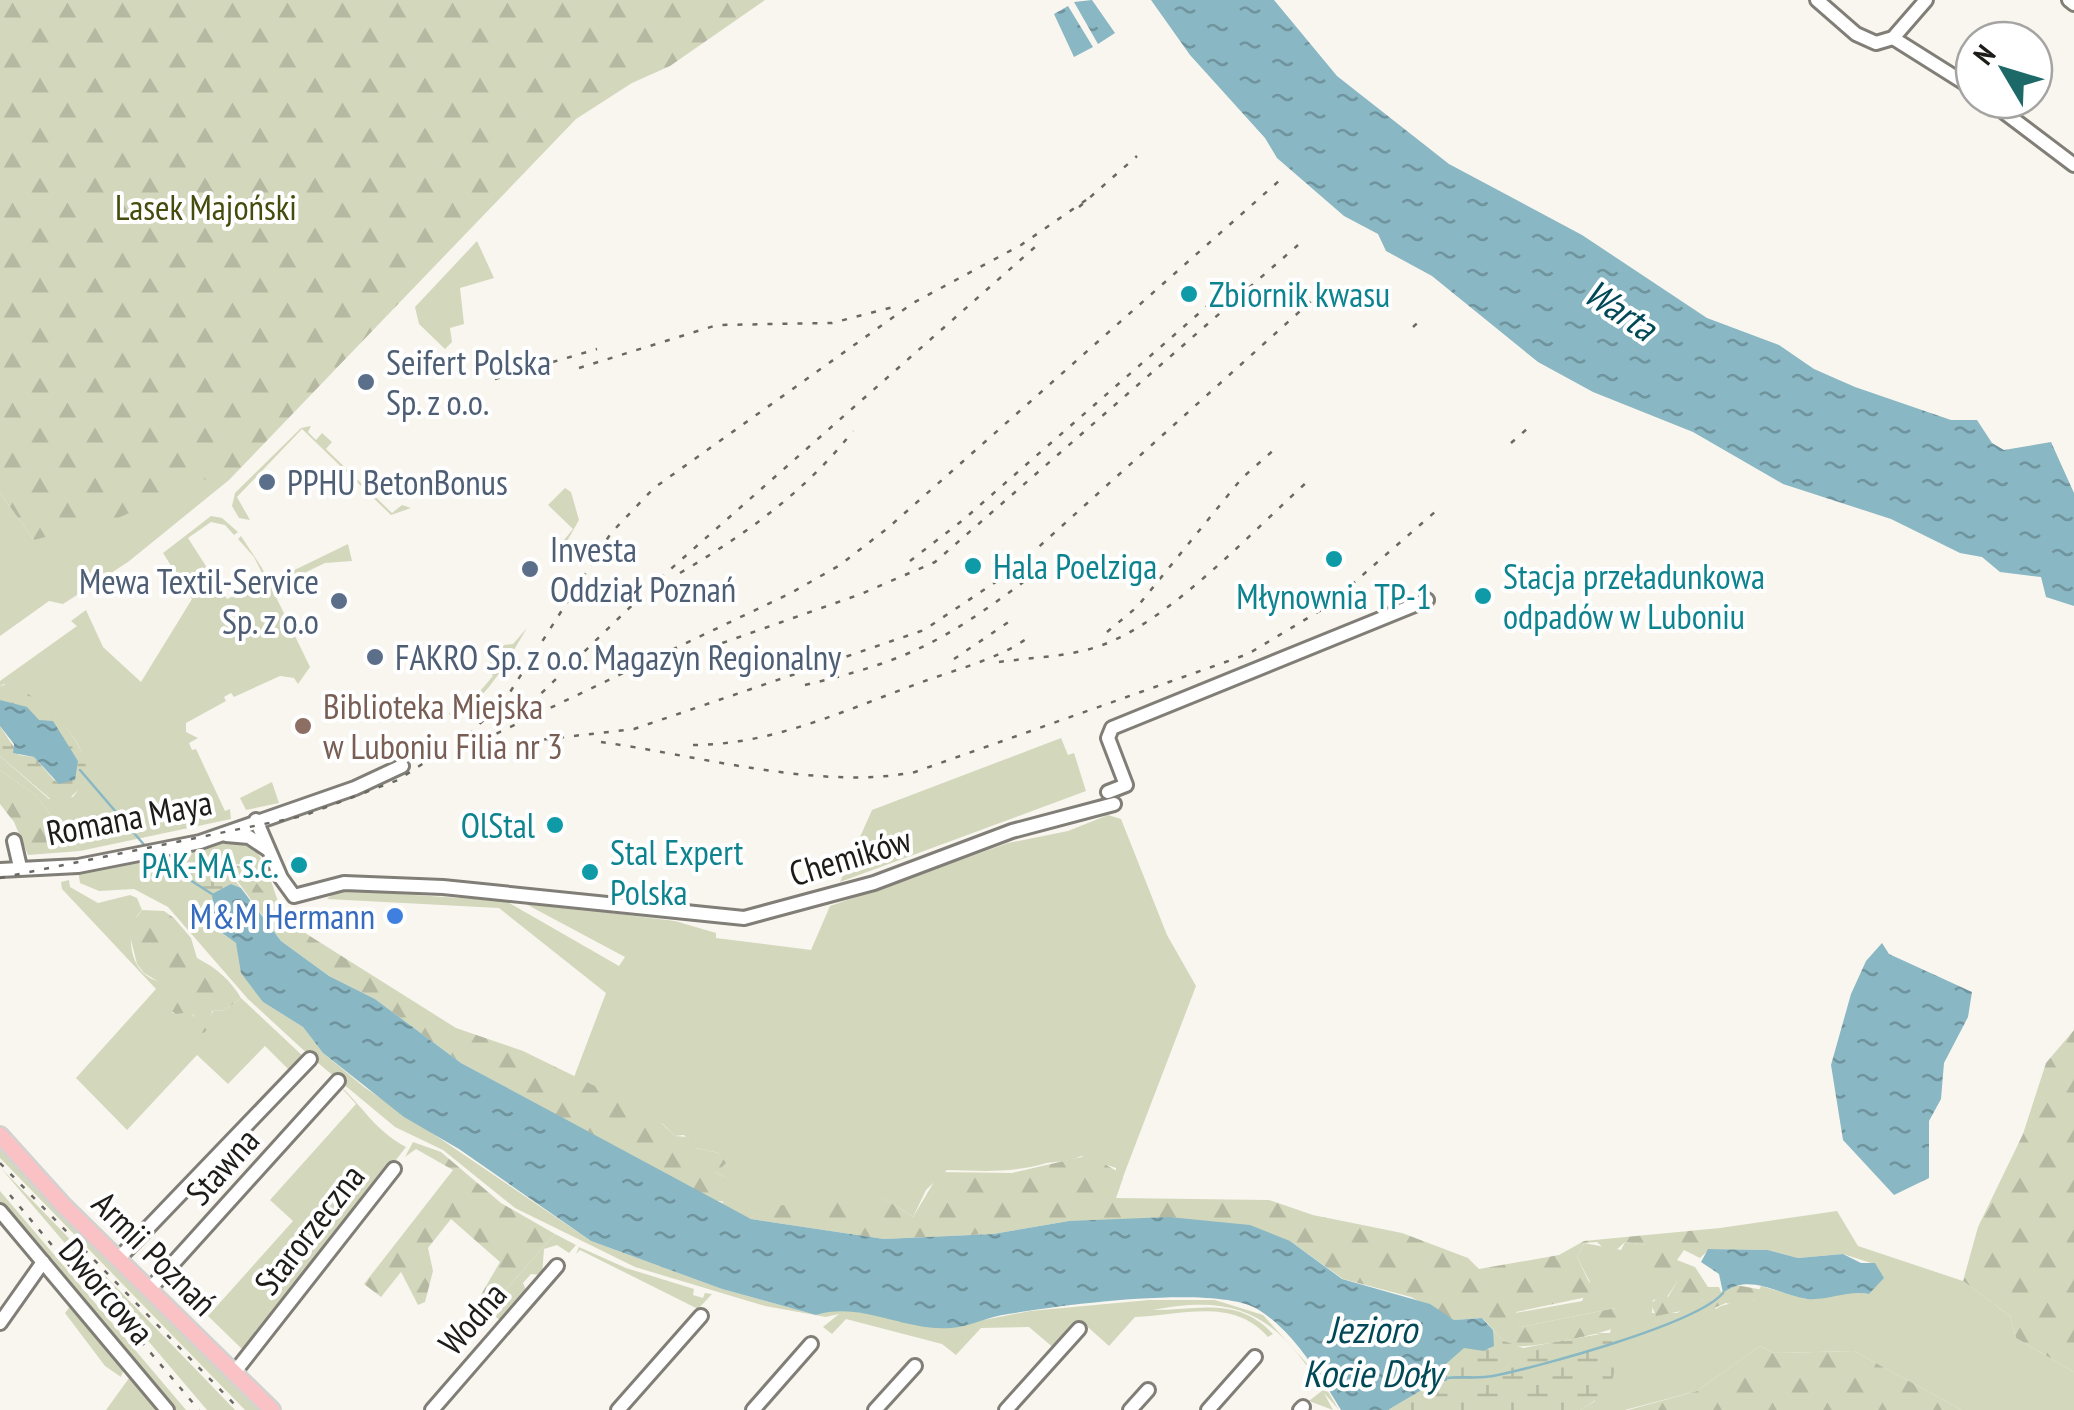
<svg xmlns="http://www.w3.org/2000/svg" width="2074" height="1410" font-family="'PT Sans Narrow',sans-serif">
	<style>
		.green { fill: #d3d8bc }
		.forest { fill: url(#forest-firs) }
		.wetland { fill: url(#wetland-marsh) }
		.water { fill: url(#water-ripples) }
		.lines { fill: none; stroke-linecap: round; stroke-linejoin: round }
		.stream { stroke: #89b7c3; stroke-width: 2.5 }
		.minor-casing { stroke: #807e77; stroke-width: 18 }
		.major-casing { stroke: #d2d2d1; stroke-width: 20 }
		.minor { stroke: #fff; stroke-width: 12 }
		.major { stroke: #fac2c4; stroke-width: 15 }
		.rail { stroke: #696863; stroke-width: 2.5; stroke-dasharray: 5 10; stroke-linecap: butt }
		.culture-dot { fill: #0f9aa8; stroke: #fff; stroke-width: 4 }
		.service-dot { fill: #5c6f8a; stroke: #fff; stroke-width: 4 }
		.education-dot { fill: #8d6e63; stroke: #fff; stroke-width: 4 }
		.shop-dot { fill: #3f7fe0; stroke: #fff; stroke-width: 4 }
		.labels { text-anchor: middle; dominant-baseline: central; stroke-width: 8; stroke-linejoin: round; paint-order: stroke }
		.park-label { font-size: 35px; fill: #464c0e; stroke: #fff }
		.culture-label { font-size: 35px; fill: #0d838f; stroke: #fff; text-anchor: start }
		.service-label { font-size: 35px; fill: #4e5e75; stroke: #fff; text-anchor: start }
		.education-label { font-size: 35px; fill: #785e54; stroke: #fff; text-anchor: start }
		.street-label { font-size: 35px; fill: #1d1c19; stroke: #fff }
		.shop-label { font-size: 35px; fill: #366cbe; stroke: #fff; text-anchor: end }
		.water-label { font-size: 38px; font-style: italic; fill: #024957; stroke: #fff }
	</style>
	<defs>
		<pattern id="forest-firs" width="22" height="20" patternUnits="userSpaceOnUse" patternTransform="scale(2.5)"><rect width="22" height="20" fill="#d3d8bc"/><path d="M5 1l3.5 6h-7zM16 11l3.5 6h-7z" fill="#b5b9a1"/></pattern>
		<pattern id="wetland-marsh" width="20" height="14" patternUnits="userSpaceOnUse" patternTransform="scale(2.5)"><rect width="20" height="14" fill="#d3d8bc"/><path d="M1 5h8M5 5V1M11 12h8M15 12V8" fill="none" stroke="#b5b9a1"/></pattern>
		<pattern id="water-ripples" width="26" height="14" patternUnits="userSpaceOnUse" patternTransform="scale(2.5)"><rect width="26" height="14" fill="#89b7c3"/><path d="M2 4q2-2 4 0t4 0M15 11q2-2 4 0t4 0" fill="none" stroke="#6f949e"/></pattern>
	</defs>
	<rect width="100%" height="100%" fill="#f9f6ef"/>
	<g class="green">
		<path d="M477 241 494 278 460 288 464 324 450 328 452 342 445 349 419 324 415 307Z"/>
		<path d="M311 426 308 432 316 440 322 433 332 442 326 449 392 513 402 505 411 508 391 515 302 429 237 497 250 520 239 518 232 506 235 493 301 428Z"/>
		<path d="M208 477 229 480 128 562 63 604 49 601 0 636V493L34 540Z"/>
		<path d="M565 488 571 492 579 520 566 543 564 540 573 529 548 505Z"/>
		<path d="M211 516 222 518 238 532 234 535 225 525 211 522 188 538 227 599 266 581 254 557 238 539 241 536 262 568 310 667 298 684 294 678 280 676 234 697 231 693 224 697 226 701 186 723V732L198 738 189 743 192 750 196 749 225 811 230 809 231 819 80 851 35 795 0 770V756L49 799 73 797C112 750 43 702 4 684L0 686V681L77 626 71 621 86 610 103 647 141 682 192 599 163 553Z"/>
		<path d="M348 544 352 561 325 563 302 574 293 585 278 578Z"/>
		<path d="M527 628C507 661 487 701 451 718L449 713 464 710 493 676 487 666 504 645 513 644Z"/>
		<path d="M1061 738 1068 755 1074 753 1086 791 840 882 872 810Z"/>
		<path d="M272 782 279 803 246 810 240 798Z"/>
		<path d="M1108 815 1121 819 1167 935 1196 986 1115 1198 1116 1168 1081 1156C1064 1164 1058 1160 1043 1164 1010 1173 982 1171 947 1170L926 1190 913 1217C889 1200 871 1191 840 1198 833 1199 824 1206 817 1206 798 1205 768 1203 751 1219L715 1201 723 1203 729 1179 716 1173 723 1165 719 1153 696 1148 684 1135 675 1136 663 1124 574 1077 606 993 499 908 327 899 334 893 354 891 506 901 619 966 625 957 522 902 675 921 716 933V938L811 950 830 906 1008 843 1068 831Z"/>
		<path d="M227 838C270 837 270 897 287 919L300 907 314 919 306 932 281 917 240 864 216 867 203 920 236 943 263 1002 303 1027 323 1053 364 1087 591 1241 722 1289 816 1315 838 1308 943 1328 1030 1311 1149 1300H1215L1263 1315 1320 1378 1339 1410 1324 1393 1333 1410 1309 1401 1323 1390C1277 1316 1239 1293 1153 1310 1198 1310 1238 1296 1273 1334L1268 1337C1233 1297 1183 1315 1135 1317L1109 1346 1081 1321 1055 1349 1029 1327 981 1328 956 1355 942 1344 846 1319 832 1334 823 1327 839 1314 826 1317 765 1306 635 1267 515 1208 443 1150 395 1127 312 1058 248 999 168 907 134 889 99 891 80 883 78 870Z"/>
		<path d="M69 880 70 887 98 903 130 895 137 898 142 910C125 925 128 963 147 976 158 984 175 984 186 990L188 995 172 1013 190 1011 204 1033 213 1011 225 1010 241 998 305 1058 291 1072 265 1046 228 1084 197 1055 127 1130 76 1078 156 989 62 889 61 882Z"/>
		<path d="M338 1084C363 1106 374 1130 406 1147L248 1350H243L208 1316 293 1221 270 1200 356 1104Z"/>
		<path d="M0 1145 263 1410H245L0 1158Z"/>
		<path d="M0 1167 235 1410H207Z"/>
		<path d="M0 1191 186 1410H174L0 1204Z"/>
		<path d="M1837 1211 1858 1246 1963 1281 2010 1316 2016 1338 2074 1372V1410H1962L1854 1351 1774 1353 1760 1346 1697 1391 1625 1410H1580L1595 1401 1600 1334 1592 1333H1610L1616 1308 1520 1327 1515 1313 1582 1301 1590 1282 1577 1257 1584 1243 1621 1250 1625 1242 1647 1245 1651 1270H1662L1677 1282 1667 1297 1653 1300 1652 1313H1677L1703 1300 1716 1309C1726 1301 1741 1305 1754 1300L1761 1286 1806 1299 1848 1291 1869 1294 1883 1278 1871 1263 1843 1254 1798 1258 1768 1250 1708 1249 1720 1228Z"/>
		<path d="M555 1234 576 1245 569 1253 557 1245 544 1249 542 1275 531 1274 523 1283 527 1292 503 1322 487 1311Z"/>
		<path d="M579 1247 626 1268 694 1289 693 1295 703 1298 705 1293 712 1294 698 1309 580 1250 576 1254Z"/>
		<path d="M71 1305 125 1365 121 1377 105 1366 65 1313Z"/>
		<path d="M132 1374 162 1410H106Z"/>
	</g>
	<g class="forest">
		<path d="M0 0H765L670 66 632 83 576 119 229 480 217 482 208 478 118 518 34 540 0 493Z"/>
		<path d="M0 770 35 795 80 851 28 855 14 822 0 804Z"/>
		<path d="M228 863 245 868 286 921 456 1028 523 1051 652 1114 675 1136 688 1137 696 1148 719 1153 726 1163 716 1173 736 1182 737 1197 732 1202 715 1201 461 1063 375 999 329 976 281 941 238 882 221 868Z"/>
		<path d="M142 910 164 911 174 918 191 938 197 958C218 969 230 980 241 998L225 1010 212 1011 210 1026 204 1033 192 1031 189 1024 194 1016 190 1012 176 1014 164 1006 167 997 184 999 186 990 167 987 144 973 137 964 128 928Z"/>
		<path d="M2074 1030V1372L2016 1338 2010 1316 1963 1281 1978 1227 2023 1134 2046 1063Z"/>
		<path d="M413 1142 441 1152 501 1203 555 1234 487 1311 478 1300 500 1262 451 1219 428 1248 433 1271 425 1302 418 1305 401 1272 381 1297 364 1284 453 1170 416 1149 405 1157Z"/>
		<path d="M1090 1155 1120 1173 1123 1178 1116 1198 1269 1200 1313 1215 1402 1233 1468 1258 1479 1269 1559 1255 1584 1241 1720 1228 1714 1245 1700 1258 1684 1250 1677 1260 1695 1267 1708 1287H1719L1721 1292 1736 1285 1763 1290C1757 1303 1739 1307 1726 1303L1712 1309 1703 1300 1692 1309 1656 1316 1651 1304 1658 1297H1668L1677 1282 1664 1277 1662 1270H1647L1641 1264 1646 1245 1625 1242 1611 1255 1597 1242 1584 1243 1577 1257 1592 1288 1587 1297 1516 1312 1520 1327 1616 1308 1626 1311 1627 1322C1617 1332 1525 1351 1511 1345 1499 1340 1491 1325 1482 1318L1454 1320 1411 1297 1343 1279 1290 1241 1069 1221 993 1234 884 1239 751 1219C768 1202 797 1204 817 1205 824 1206 833 1199 840 1197 869 1189 891 1201 913 1217L940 1172 1012 1173Z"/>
		<path d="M1760 1346 1774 1353 1854 1351 1962 1410H1628L1697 1391Z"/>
	</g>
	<g class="wetland">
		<path d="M8 684C40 695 96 745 85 783L66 802 55 803 0 756V726L19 755 34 757 54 780 78 761 55 730 0 700V686Z"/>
		<path d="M210 867 228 872 241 888 231 884 210 901 215 928 196 914 188 893 194 877Z"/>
		<path d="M1493 1330 1504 1341 1523 1348 1600 1334 1612 1341C1621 1376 1611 1393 1580 1410H1388L1437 1381 1444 1382 1446 1364 1464 1347 1490 1349Z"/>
	</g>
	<g class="water">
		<path d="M1092 0 1115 33 1098 44 1074 2Z"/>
		<path d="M1151 0H1274L1337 76 1449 164 1582 235 1707 318 1779 345 1814 369 1855 387 1951 420H1977L1992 443 2004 450 2051 442 2074 493V606L2046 597 2041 577 2000 572 1982 557 1960 553 1891 519 1783 484 1693 432 1593 392 1538 362 1432 276 1386 251 1378 234 1344 216 1277 158 1265 138 1190 55Z"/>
		<path d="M1068 6 1093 47 1074 57 1054 14Z"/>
		<path d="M0 700 27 707 39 720 53 721 78 761 75 780 59 784 34 757 13 753 14 744 0 726Z"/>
		<path d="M231 884 241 888 281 941 329 976 375 999 461 1063 751 1219 884 1239 993 1234 1069 1221 1169 1217 1250 1225 1290 1241 1342 1279 1430 1304 1454 1320 1482 1318 1493 1330 1494 1346 1484 1351 1464 1348 1446 1364 1447 1381H1437L1388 1410H1341C1321 1377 1293 1331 1259 1310 1217 1283 1055 1306 1002 1315 985 1318 968 1327 951 1328 905 1332 862 1301 816 1315L722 1289 591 1241 459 1149 404 1117 323 1053 303 1027 263 1002 241 973 236 943 215 928 212 894Z"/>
		<path d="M1882 943 1889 954 1972 992 1968 1017 1944 1063 1941 1099 1929 1121V1178L1894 1195 1843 1140 1831 1065 1851 994 1866 961Z"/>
		<path d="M1708 1249 1768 1250 1798 1258 1843 1254 1861 1263H1875L1884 1278 1869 1294C1847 1290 1828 1301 1807 1299 1779 1295 1749 1272 1723 1293L1719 1274 1701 1262Z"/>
	</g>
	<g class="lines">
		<g class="stream">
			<path d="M80 770 146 847"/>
			<path d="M154 857 212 894"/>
			<path d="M1447 1378C1462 1376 1478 1379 1493 1376 1538 1367 1697 1324 1723 1293"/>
		</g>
		<g class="minor-casing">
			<g id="minor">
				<path d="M1817 0 1856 34 1876 43 1893 38 1926 0"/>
				<path d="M2069 0 2074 4"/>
				<path d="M1893 38 1974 89"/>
				<path d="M1988 100 2074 165"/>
				<path d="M1108 792 1126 785 1108 738 1112 728 1427 600"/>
				<path d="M256 820 281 878 294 896 344 883 443 887 744 918 874 883 1012 831 1114 804"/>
				<path d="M226 835 249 837 267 849"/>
				<path d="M14 841 20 867"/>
				<path d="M0 870 78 866 200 842 355 788 402 766"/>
				<path d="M0 1211 167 1410"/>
				<path d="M118 1259 310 1059"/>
				<path d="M149 1290 338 1081"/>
				<path d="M0 1323 43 1262"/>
				<path d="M234 1373 394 1169"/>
				<path d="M432 1410 557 1266"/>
				<path d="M618 1410 701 1316"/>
				<path d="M753 1410 811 1344"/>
				<path d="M875 1410 915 1366"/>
				<path d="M1006 1410 1079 1329"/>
				<path d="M1130 1410 1148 1390"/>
				<path d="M1208 1410 1255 1357"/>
				<path d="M1300 1410 1303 1407"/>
			</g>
		</g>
		<g class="major-casing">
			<path id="major" d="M0 1135 64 1206 272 1410"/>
		</g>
		<use href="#minor" class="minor"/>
		<use href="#major" class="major"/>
		<g class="rail">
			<path d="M1079 207 1137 156"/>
			<path d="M1413 327 1422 319"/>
			<path d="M579 368 717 325 832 323 897 306"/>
			<path d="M495 379 597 349"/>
			<path d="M1511 443 1528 428"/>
			<path d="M910 561 963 520 1221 294"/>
			<path d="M680 573C746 534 805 492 853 431"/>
			<path d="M1107 632 1137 607 1242 478 1276 448"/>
			<path d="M694 653 861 594 935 562 1298 245"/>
			<path d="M954 659 1013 619"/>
			<path d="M999 662C1034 657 1071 657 1105 644 1171 619 1254 530 1308 481"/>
			<path d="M805 685C907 661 943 642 1026 580"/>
			<path d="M520 714 656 582 1035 247"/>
			<path d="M483 740 791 593 840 565 889 527 1280 180"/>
			<path d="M601 742C696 755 821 791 915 772L1248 654 1326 607 1436 511"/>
			<path d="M693 745C773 745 848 709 922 682 957 669 999 659 1029 637"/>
			<path d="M442 761 487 746 634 729 924 630 1012 571 1329 285"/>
			<path d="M0 878 303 816 398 780 471 732 505 700 611 533 654 488 913 303 1021 245 1089 198"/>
			<path d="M0 1163 240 1410"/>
			<path d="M10 1195 77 1275"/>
			<path d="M73 1261 199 1410"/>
		</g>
	</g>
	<g class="culture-dot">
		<circle cx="1189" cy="294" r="10"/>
		<circle cx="1334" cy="559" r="10"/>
		<circle cx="973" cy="566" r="10"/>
		<circle cx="1483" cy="596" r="10"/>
		<circle cx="555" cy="825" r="10"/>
		<circle cx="299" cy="865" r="10"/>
		<circle cx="590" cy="872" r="10"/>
	</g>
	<g class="service-dot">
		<circle cx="366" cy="382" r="10"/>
		<circle cx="267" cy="482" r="10"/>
		<circle cx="530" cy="569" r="10"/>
		<circle cx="339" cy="601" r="10"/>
		<circle cx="375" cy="657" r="10"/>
	</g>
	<circle class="education-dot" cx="303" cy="726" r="10"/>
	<circle class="shop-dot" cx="395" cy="916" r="10"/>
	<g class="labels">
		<g class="park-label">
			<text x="206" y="207">Lasek Majoński</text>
		</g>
		<g class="culture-label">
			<text x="1209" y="294">Zbiornik kwasu</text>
			<text x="993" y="566">Hala Poelziga</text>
			<text x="1503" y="576">Stacja przeładunkowa<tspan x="1503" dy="40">odpadów w Luboniu</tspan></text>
			<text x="1334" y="596" text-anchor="middle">Młynownia TP-1</text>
			<text x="535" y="825" text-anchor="end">OlStal</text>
			<text x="610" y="852">Stal Expert<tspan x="610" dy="40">Polska</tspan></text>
			<text x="279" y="865" text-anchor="end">PAK-MA s.c.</text>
		</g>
		<g class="service-label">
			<text x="386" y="362">Seifert Polska<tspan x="386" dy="40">Sp. z o.o.</tspan></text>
			<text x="287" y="482">PPHU BetonBonus</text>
			<text x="550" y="549">Investa<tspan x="550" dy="40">Oddział Poznań</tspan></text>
			<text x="319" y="581" text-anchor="end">Mewa Textil-Service<tspan x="319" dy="40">Sp. z o.o</tspan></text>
			<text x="395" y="657">FAKRO Sp. z o.o. Magazyn Regionalny</text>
		</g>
		<g class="education-label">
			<text x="323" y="706">Biblioteka Miejska<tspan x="323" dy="40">w Luboniu Filia nr 3</tspan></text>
		</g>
		<g class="street-label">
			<text transform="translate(129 817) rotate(-11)">Romana Maya</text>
			<text transform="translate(850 856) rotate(-17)">Chemików</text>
			<text transform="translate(222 1166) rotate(-48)">Stawna</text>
			<text transform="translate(309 1229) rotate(-52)">Starorzeczna</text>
			<text transform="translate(155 1253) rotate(45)">Armii Poznań</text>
			<text transform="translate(107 1291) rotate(50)">Dworcowa</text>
			<text transform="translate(472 1318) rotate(-49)">Wodna</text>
		</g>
		<g class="shop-label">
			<text x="375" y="916">M&amp;M Hermann</text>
		</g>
		<g class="water-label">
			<text transform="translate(1621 309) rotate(34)">Warta</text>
			<text x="1372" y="1328">Jezioro<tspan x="1372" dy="44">Kocie Doły</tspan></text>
		</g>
	</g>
	<g transform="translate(2004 70) rotate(308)"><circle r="48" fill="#ffffff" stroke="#a5a4a3" stroke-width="2.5"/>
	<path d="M0-8L18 38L0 25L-18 38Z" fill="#1c6968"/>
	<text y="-15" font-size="28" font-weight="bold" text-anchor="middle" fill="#1d1c19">N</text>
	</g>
</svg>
